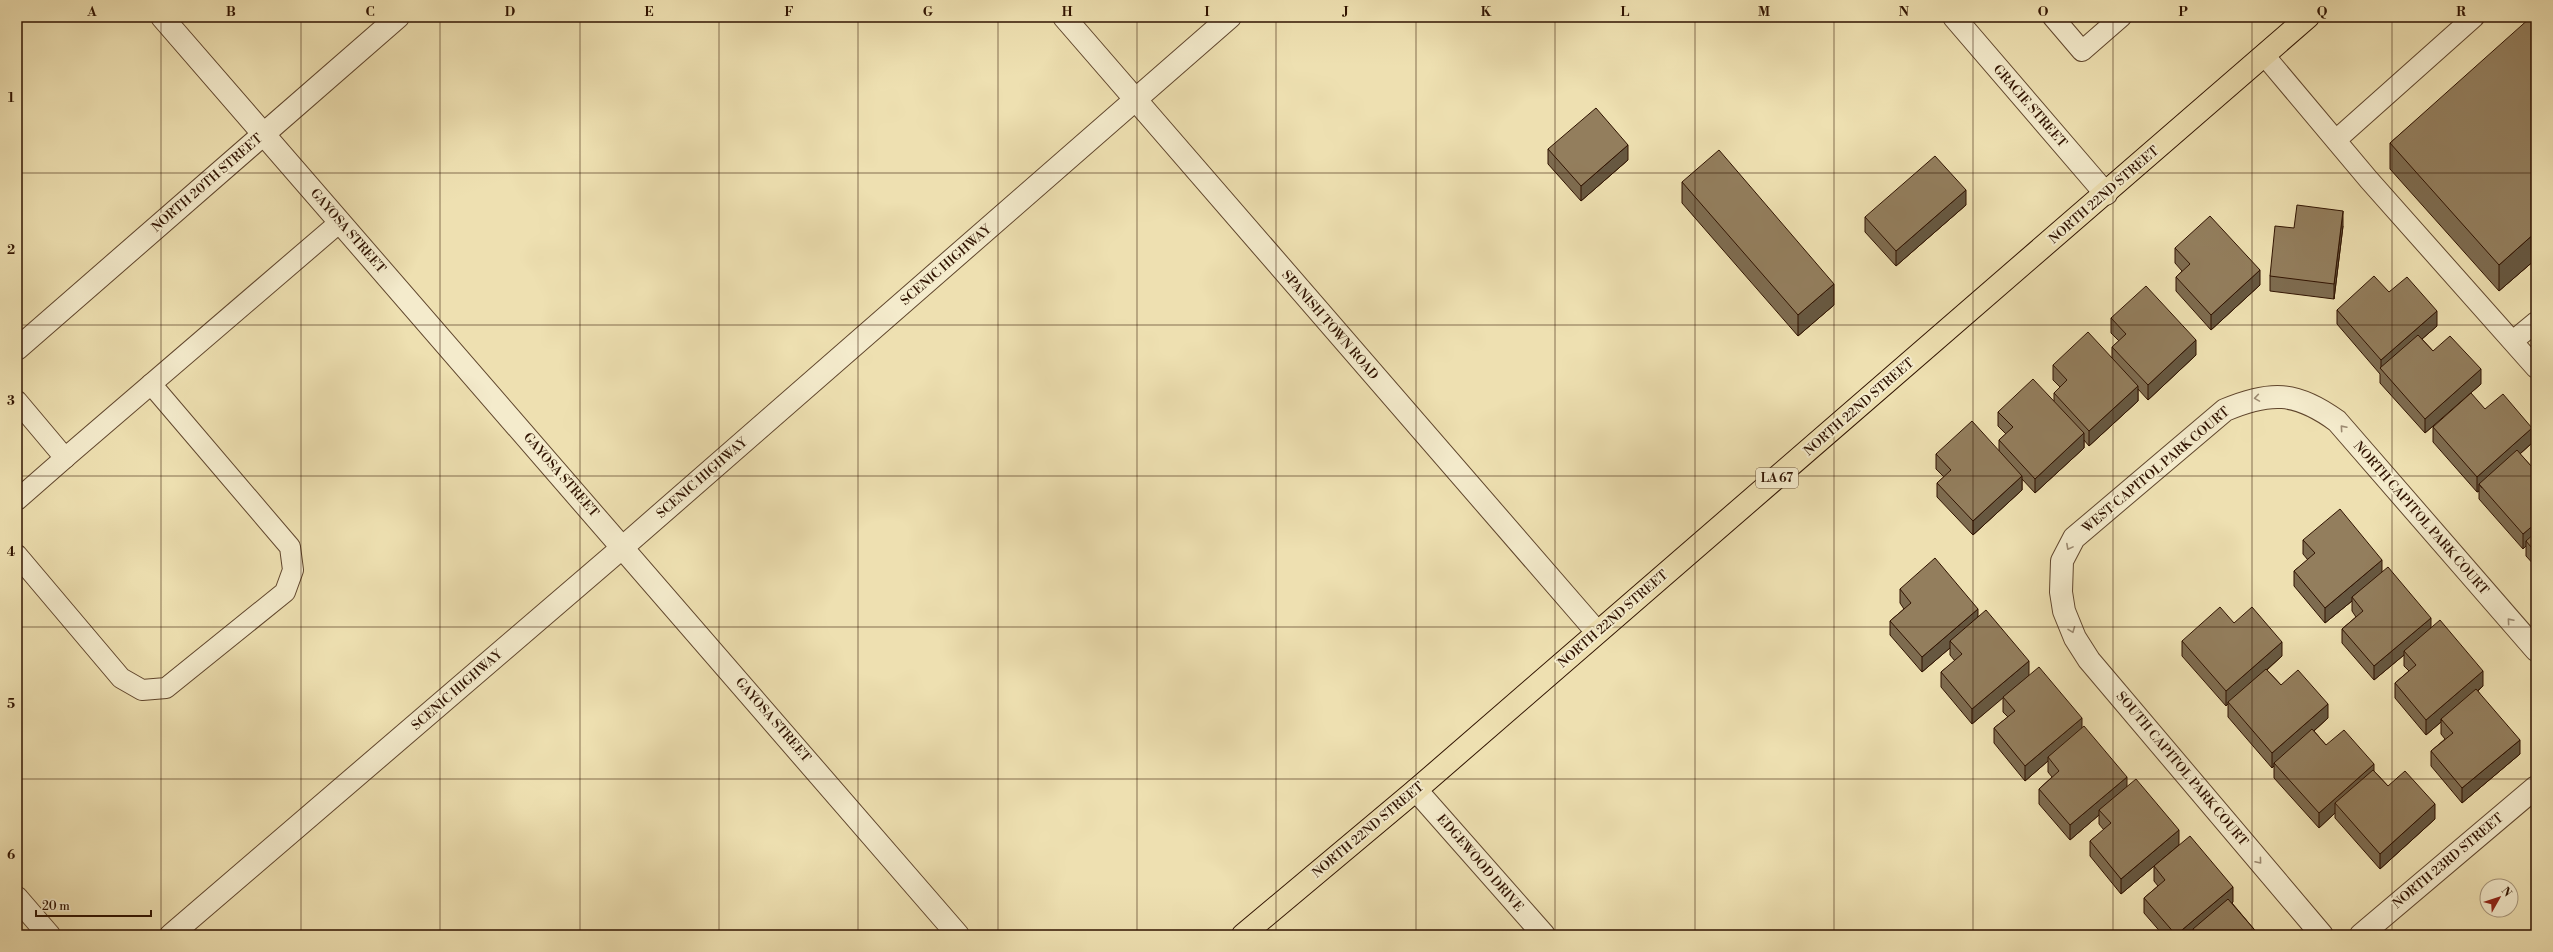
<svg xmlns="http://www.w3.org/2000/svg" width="2553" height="952" font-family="'Libre Bodoni',serif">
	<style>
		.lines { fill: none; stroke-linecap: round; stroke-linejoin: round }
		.service-casing { stroke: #60462d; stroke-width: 22 }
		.minor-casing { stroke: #60462d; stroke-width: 24 }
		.tertiary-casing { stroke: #60462d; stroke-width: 24 }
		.primary-casing { stroke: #301301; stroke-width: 24 }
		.service { stroke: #f4ebcc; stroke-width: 20 }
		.minor { stroke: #f4ebcc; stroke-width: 22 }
		.tertiary { stroke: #f4ebcc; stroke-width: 22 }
		.primary { stroke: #eee0b1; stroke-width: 22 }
		.wall { fill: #7e6c50; stroke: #301301 }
		.shaded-wall { fill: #675841; stroke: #301301 }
		.building { fill: #937e5d; stroke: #301301 }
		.oneway { stroke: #9c8a71 }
		.grid { fill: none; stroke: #301301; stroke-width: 1; stroke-opacity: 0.55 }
		.labels { text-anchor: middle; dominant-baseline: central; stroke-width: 4; stroke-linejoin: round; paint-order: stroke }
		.shield { fill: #f4ebcc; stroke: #6b543e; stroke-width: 1 }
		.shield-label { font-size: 12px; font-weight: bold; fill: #301301 }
		.street-label { font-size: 13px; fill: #301301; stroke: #f4ebcc }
		.neatline { fill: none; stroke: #301301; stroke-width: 1.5 }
		.grid-label { font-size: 13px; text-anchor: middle; font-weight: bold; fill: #301301 }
	</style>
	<rect width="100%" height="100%" fill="#eee0b1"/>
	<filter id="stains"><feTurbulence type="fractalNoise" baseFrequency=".005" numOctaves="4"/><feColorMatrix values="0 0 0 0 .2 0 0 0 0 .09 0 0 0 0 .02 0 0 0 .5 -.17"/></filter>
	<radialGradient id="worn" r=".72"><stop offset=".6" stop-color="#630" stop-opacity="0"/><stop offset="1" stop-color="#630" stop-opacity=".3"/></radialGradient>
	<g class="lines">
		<g class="service-casing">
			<g id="service">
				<path d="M2053 17 2082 51 2121 17"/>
				<path d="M2264 55 2369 180 2536 368"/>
				<path d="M2336 140 2474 17"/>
				<path d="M2513 341 2536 322"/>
				<path d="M17 401 65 458 340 222"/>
				<path d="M17 500 65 458"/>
				<path d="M17 555 121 678 142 690 166 688 285 592 293 570 290 547 151 384"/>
			</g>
		</g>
		<g class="minor-casing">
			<g id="minor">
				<path d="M162 17 958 935"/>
				<path d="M1954 17 2106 194"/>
				<path d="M17 349 398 17"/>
				<path d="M1416 790 1544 935"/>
				<path d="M2322 935 2089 660 2075 638 2064 611 2061 592 2062 561 2074 538 2225 410C2270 391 2296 391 2337 421L2536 650"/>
				<path d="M2361 935 2536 787"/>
			</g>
		</g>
		<g class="tertiary-casing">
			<g id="tertiary">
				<path d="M1064 17 1597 632"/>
				<path d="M17 898 49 935"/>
				<path d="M171 935 623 547 1230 17"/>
			</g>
		</g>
		<g class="primary-casing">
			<path id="primary" d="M1243 935 1416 790 2308 17"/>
		</g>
		<use href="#service" class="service"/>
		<use href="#minor" class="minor"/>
		<use href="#tertiary" class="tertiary"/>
		<use href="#primary" class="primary"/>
	</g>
	<g class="wall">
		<path d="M2536 17V259L2499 291 2390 169V143Z"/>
		<path d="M1548 149 1628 160 1581 201 1548 164Z"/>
		<path d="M1682 182 1834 305 1798 336 1682 203Z"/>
		<path d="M1966 205 1896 266 1865 232V217Z"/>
		<path d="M2343 226 2334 299 2270 291V276L2294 228Z"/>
		<path d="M2175 248 2260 285 2211 330 2176 291V277L2182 271 2175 263Z"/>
		<path d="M2389 292 2437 326 2422 339 2433 351 2481 384 2425 433 2380 383V374L2337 324V310Z"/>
		<path d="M2111 318 2196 355 2148 400 2138 389V401L2089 446 2084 440V448L2035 493 2022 479V490L1973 535 1937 497V483L1944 477 1936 469V454L1999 451V440L2006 434 1998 426V412L2054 401V393L2060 387 2053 380V365L2112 358V347L2119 341 2111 333Z"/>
		<path d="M2485 409 2532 443 2520 454 2531 466 2536 462V567L2526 556V546L2523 549 2479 499V491L2477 492 2433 442V427Z"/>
		<path d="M2303 540 2382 571 2431 629 2483 686 2478 691 2520 754 2462 803 2431 766V751L2445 739 2441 734V722L2426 735 2395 698V683L2409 671 2404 666V655L2374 680 2342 643V629L2356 617 2352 611V601L2325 623 2294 586V571L2308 560 2303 554Z"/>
		<path d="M1900 589 1978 617 2029 676 2082 728 2127 787 2179 845 2156 864 2233 902 2232 903 2259 935H2163L2144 913V898L2158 886 2154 881V866L2121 894 2090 856V841L2104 830 2099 824V815L2070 840 2039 804V789L2052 777 2048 772V761L2025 781 1994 743V728L2008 717 2003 712V697L1972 724 1941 687V672L1955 661 1950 655V648L1922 672 1890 635V621L1904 609 1900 603Z"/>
		<path d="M2234 623 2282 656 2267 670 2281 685 2328 718 2314 731 2326 745 2374 771 2388 786 2435 819 2380 869 2335 818V813L2319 828 2274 778V766L2272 768 2228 717V704L2226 706 2182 656V641Z"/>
	</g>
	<g class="shaded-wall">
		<path d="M1628 145V160L1581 201V186Z"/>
		<path d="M1966 190V205L1896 266V251Z"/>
		<path d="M2343 211V226L2334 299V284Z"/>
		<path d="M2536 232V259L2499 291V265Z"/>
		<path d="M2260 270V285L2211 330V315Z"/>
		<path d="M1834 284V305L1798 336V315Z"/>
		<path d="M2437 311V326L2384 372 2381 369V360Z"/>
		<path d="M2196 340V355L2148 400V385Z"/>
		<path d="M2481 369V384L2425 433V419Z"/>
		<path d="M2138 386V401L2089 446V431Z"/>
		<path d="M2532 428V443L2482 488 2479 484V491L2477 492V477Z"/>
		<path d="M2084 433V448L2035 493V479Z"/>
		<path d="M2022 476V490L1973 535V521Z"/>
		<path d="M2536 523V537L2526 541V546L2523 549V534Z"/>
		<path d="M2382 560V575L2352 597V601L2325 623V608Z"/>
		<path d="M1978 609V624L1950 641V648L1922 672V657Z"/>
		<path d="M2431 618V632L2404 651V655L2374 680V666Z"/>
		<path d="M2282 642V656L2229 703 2228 702V704L2226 706V691Z"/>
		<path d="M2029 661V676L1972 724V709Z"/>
		<path d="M2483 671V686L2442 721 2441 719V722L2426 735V720Z"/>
		<path d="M2328 704V718L2276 765 2274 763V766L2272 768V753Z"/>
		<path d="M2082 718V732L2048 757V761L2025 781V766Z"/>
		<path d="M2520 740V754L2462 803V788Z"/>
		<path d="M2374 764V779L2335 803V813L2319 828V813Z"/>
		<path d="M2127 777V792L2099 810V815L2070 840V825Z"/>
		<path d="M2435 804V819L2380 869V854Z"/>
		<path d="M2179 830V845L2121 894V879Z"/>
		<path d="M2233 887V902L2196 933 2193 929V935H2176Z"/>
	</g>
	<g class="building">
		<path d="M2531 17H2536V232L2499 265 2390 143Z"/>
		<path d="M1596 108 1628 145 1581 186 1548 149Z"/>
		<path d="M1719 150 1834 284 1798 315 1682 182Z"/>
		<path d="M1935 156 1966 190 1896 251 1865 217Z"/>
		<path d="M2297 205 2343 211 2334 284 2270 276 2275 226 2294 228Z"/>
		<path d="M2210 216 2260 270 2211 315 2176 277 2190 264 2175 248Z"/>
		<path d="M2374 276 2389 292 2407 277 2437 311 2381 360 2337 310Z"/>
		<path d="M2146 286 2196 340 2148 385 2112 347 2126 334 2111 318Z"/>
		<path d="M2088 332 2138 386 2089 431 2054 393 2067 380 2053 365Z"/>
		<path d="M2418 335 2433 351 2450 336 2481 369 2425 419 2380 368Z"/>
		<path d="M2033 379 2084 433 2035 479 1999 440 2013 427 1998 412Z"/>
		<path d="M2471 393 2485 409 2503 394 2532 428 2477 477 2433 427Z"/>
		<path d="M1972 421 2022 476 1973 521 1937 483 1951 470 1936 454Z"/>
		<path d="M2517 450 2531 466 2536 462V523L2523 534 2479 484Z"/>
		<path d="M2340 509 2382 560 2325 608 2294 571 2315 553 2303 540Z"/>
		<path d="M2536 532V553L2526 541Z"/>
		<path d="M1935 558 1978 609 1922 657 1890 621 1911 603 1900 589Z"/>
		<path d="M2388 567 2431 618 2374 666 2342 629 2363 611 2352 597Z"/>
		<path d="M2220 607 2234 623 2252 607 2282 642 2226 691 2182 641Z"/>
		<path d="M1986 610 2029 661 1972 709 1941 672 1962 654 1950 641Z"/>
		<path d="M2440 620 2483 671 2426 720 2395 683 2416 665 2404 651Z"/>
		<path d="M2039 667 2082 718 2025 766 1994 728 2015 711 2003 697Z"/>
		<path d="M2266 669 2281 685 2298 670 2328 704 2272 753 2228 702Z"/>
		<path d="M2476 689 2520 740 2462 788 2431 751 2453 733 2441 719Z"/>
		<path d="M2084 726 2127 777 2070 825 2039 789 2059 771 2048 757Z"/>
		<path d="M2312 729 2326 745 2344 730 2374 764 2319 813 2274 763Z"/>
		<path d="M2373 770 2388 786 2405 771 2435 804 2380 854 2335 803Z"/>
		<path d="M2136 779 2179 830 2121 879 2090 841 2111 823 2099 810Z"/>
		<path d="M2190 836 2233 887 2176 935 2144 898 2165 880 2154 866Z"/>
		<path d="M2228 899 2259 935H2197L2193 929Z"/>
	</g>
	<defs><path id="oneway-chevron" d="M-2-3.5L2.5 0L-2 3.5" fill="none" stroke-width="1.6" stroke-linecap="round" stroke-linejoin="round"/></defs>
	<g class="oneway">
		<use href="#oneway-chevron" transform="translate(2257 398) rotate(171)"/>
		<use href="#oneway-chevron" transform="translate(2343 428) rotate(-131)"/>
		<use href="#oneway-chevron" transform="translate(2069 547) rotate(118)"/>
		<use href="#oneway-chevron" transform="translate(2510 621) rotate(-131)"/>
		<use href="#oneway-chevron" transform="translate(2072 630) rotate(69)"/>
		<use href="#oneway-chevron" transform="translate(2259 861) rotate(50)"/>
	</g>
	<path class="grid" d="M161 17V935M301 17V935M440 17V935M580 17V935M719 17V935M858 17V935M998 17V935M1137 17V935M1276 17V935M1416 17V935M1555 17V935M1695 17V935M1834 17V935M1973 17V935M2113 17V935M2252 17V935M2392 17V935M17 173H2536M17 325H2536M17 476H2536M17 627H2536M17 779H2536"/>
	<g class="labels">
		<rect class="shield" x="1756" y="468" width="42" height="20" rx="3"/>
		<g class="shield-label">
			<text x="1777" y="478">LA 67</text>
		</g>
		<g class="street-label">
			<text transform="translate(2030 106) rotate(49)">GRACIE STREET</text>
			<text transform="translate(207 183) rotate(-41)">NORTH 20TH STREET</text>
			<text transform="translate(2104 195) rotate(-41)">NORTH 22ND STREET</text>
			<text transform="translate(348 231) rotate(49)">GAYOSA STREET</text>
			<text transform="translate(946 265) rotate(-41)">SCENIC HIGHWAY</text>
			<text transform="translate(1330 325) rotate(49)">SPANISH TOWN ROAD</text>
			<text transform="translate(1859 407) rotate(-41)">NORTH 22ND STREET</text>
			<text transform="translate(2156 470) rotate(-40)">WEST CAPITOL PARK COURT</text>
			<text transform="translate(561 475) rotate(49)">GAYOSA STREET</text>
			<text transform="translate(702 478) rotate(-41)">SCENIC HIGHWAY</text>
			<text transform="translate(2421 518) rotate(49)">NORTH CAPITOL PARK COURT</text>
			<text transform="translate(1613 619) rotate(-41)">NORTH 22ND STREET</text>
			<text transform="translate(457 690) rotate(-41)">SCENIC HIGHWAY</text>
			<text transform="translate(773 720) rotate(49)">GAYOSA STREET</text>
			<text transform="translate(2182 769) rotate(50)">SOUTH CAPITOL PARK COURT</text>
			<text transform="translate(1368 830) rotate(-40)">NORTH 22ND STREET</text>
			<text transform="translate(2448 861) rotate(-40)">NORTH 23RD STREET</text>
			<text transform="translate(1480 863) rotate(49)">EDGEWOOD DRIVE</text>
		</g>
	</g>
	<rect width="2553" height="952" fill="none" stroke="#eee0b1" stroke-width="44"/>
	<g transform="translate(2499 898) rotate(51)"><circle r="19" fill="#f4ebcc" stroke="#a6957b"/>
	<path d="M0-3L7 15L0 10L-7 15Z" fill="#8f2418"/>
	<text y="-6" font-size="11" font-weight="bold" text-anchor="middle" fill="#301301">N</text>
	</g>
	<path d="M36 910v6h115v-6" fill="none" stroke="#301301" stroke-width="2"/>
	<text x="42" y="910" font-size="12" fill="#301301" stroke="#f4ebcc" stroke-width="3" paint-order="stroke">20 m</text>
	<rect x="22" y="22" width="2509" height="908" class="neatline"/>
	<g class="grid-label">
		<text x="92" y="16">A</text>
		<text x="231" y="16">B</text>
		<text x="370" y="16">C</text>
		<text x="510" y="16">D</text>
		<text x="649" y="16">E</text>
		<text x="789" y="16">F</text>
		<text x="928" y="16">G</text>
		<text x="1067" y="16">H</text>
		<text x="1207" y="16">I</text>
		<text x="1346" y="16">J</text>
		<text x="1486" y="16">K</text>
		<text x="1625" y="16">L</text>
		<text x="1764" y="16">M</text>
		<text x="1904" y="16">N</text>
		<text x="2043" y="16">O</text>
		<text x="2183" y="16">P</text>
		<text x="2322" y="16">Q</text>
		<text x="2461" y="16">R</text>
		<text x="11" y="102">1</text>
		<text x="11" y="254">2</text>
		<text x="11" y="405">3</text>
		<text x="11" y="556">4</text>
		<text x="11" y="708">5</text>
		<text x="11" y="859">6</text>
	</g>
	<rect width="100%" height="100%" filter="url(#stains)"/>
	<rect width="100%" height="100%" fill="url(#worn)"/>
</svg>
